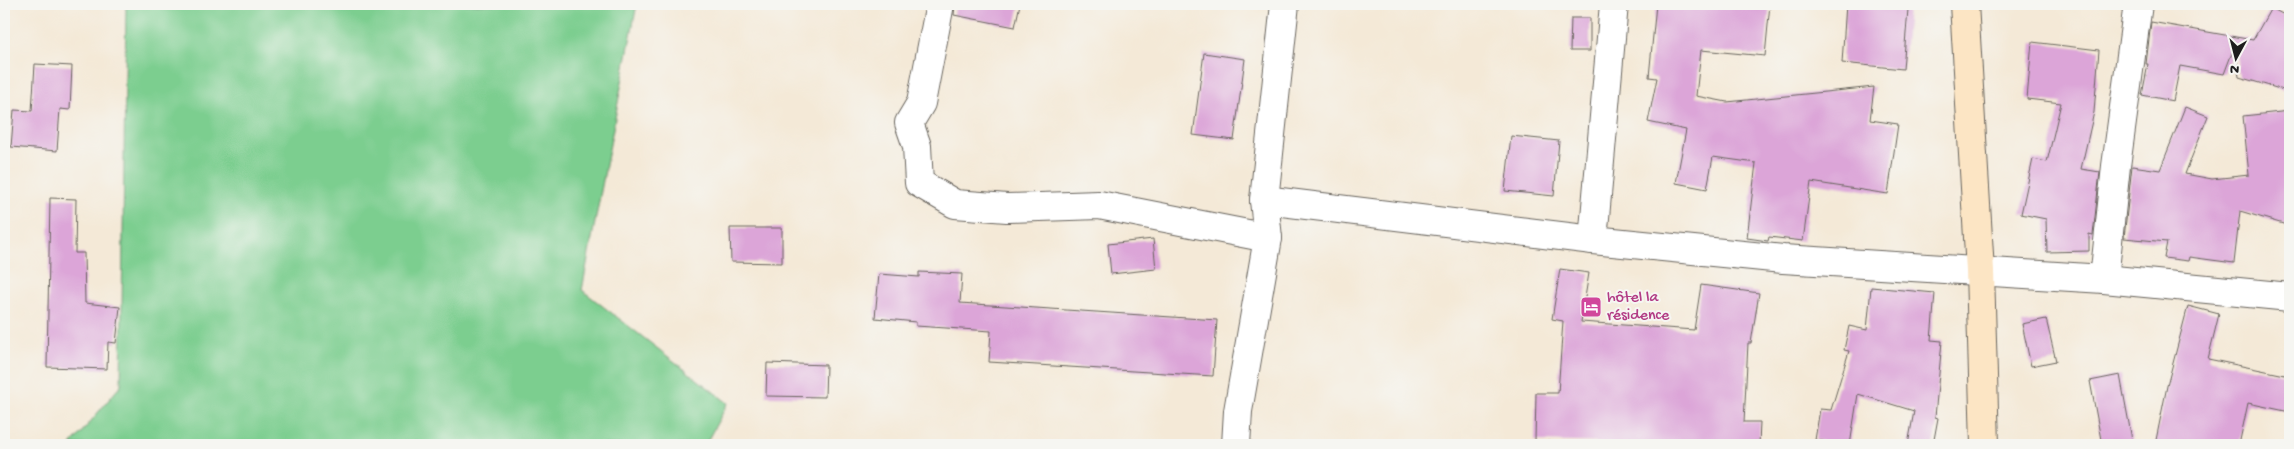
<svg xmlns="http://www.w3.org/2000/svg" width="2294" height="449" font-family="'Gochi Hand',sans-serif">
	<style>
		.green { fill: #7cce8f; stroke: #4c7556 }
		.building { fill: #dca5d8 }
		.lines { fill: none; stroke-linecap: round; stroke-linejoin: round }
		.street-casing { stroke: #68645d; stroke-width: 30 }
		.secondary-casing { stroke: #68645d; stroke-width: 30 }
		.street { stroke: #fff; stroke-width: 28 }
		.secondary { stroke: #fce5c4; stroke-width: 28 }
		.labels { text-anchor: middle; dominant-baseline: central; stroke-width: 4; stroke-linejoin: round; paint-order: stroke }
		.hotel-label { font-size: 16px; fill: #b23c85; stroke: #f6f6f2; text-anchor: start }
	</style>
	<rect width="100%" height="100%" fill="#f6f6f2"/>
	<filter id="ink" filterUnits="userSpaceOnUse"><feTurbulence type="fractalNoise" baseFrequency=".02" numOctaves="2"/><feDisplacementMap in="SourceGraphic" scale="10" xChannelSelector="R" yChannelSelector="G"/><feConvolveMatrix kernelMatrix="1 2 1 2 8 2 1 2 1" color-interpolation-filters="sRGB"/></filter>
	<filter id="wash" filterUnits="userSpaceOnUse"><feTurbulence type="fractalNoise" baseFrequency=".0096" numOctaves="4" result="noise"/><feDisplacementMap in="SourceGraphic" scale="20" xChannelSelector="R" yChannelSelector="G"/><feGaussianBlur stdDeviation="1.12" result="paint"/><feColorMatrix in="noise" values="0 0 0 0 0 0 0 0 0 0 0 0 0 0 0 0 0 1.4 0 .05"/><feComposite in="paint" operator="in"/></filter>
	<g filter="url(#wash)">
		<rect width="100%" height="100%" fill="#f4e9d7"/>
		<path class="green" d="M126 4H637L582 290 728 403 705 445H71L121 385Z"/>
		<g id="blocks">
			<g class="building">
				<path d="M955 4H1020L1015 27 954 15Z"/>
				<path d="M1656 4H1770L1765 56 1701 50 1696 96 1727 102 1874 87 1870 120 1898 124 1888 194 1811 182 1803 241 1769 237 1768 241 1747 238 1756 163 1713 157 1707 189 1676 183 1686 130 1648 122 1657 78 1649 77Z"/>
				<path d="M1846 4 1908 9 1903 69 1842 63Z"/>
				<path d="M2271 8 2290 18V92L2239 77 2235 45 2224 74 2180 66 2173 101 2142 95 2148 64H2146L2151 22 2253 40Z"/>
				<path d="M1571 18H1590V51H1570Z"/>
				<path d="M2032 42 2099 50 2094 112 2081 169 2100 172 2093 235 2089 234V251L2047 252 2046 219 2021 214 2033 159 2047 162 2061 103 2027 99Z"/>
				<path d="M1204 53 1245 59 1234 140 1193 135Z"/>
				<path d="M35 64 72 66 70 110 60 109 57 151 11 147 14 110 32 111Z"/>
				<path d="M2185 107 2208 116 2185 174 2212 179 2249 175 2243 116 2290 111V226L2240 211 2234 263 2189 257 2188 261 2164 258 2167 242 2124 238 2132 166 2160 170Z"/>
				<path d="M1511 136 1559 141 1554 196 1505 191Z"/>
				<path d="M50 198 76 199 75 253H84L85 303 120 307 116 343 108 342 107 369 47 367Z"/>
				<path d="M730 228H782V263L731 262Z"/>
				<path d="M1153 239 1156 269 1111 274 1108 244Z"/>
				<path d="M1560 269 1589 273 1581 322 1694 330 1701 285 1759 293 1751 343H1748L1744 422H1760L1759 445H1612V443L1535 441 1536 393H1558L1563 321 1552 319Z"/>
				<path d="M919 272 962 274 960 303 1217 320 1213 376 989 362 991 331 916 326V322L875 318 879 274 919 277Z"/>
				<path d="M1871 287 1935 293 1931 340 1942 341 1935 417 1938 418 1933 445H1908L1914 411 1858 394 1850 445 1815 440 1820 409 1831 410 1849 351 1844 350 1849 326 1867 330Z"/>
				<path d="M2188 306 2219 314 2208 359 2290 376V412L2248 403 2239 445H2155L2167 386Z"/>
				<path d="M2046 319 2056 361 2031 366 2022 324Z"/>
				<path d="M767 363 826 365 825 397 766 396Z"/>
				<path d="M2120 375 2133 445H2102L2090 381Z"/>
			</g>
		</g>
	</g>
	<g filter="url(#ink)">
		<use href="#blocks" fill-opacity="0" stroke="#68645d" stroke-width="1"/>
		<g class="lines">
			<g class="street-casing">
				<g id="street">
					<path d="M940 4 921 103 909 123 917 146 919 183 955 204 1007 208 1099 205 1268 238"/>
					<path d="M1264 200 1285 4"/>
					<path d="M1593 240 1614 4"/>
					<path d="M2104 279 2116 166 2138 4"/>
					<path d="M1236 445 1238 411 1268 238 1264 200 1593 240 1783 259 2104 279 2290 297"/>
				</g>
			</g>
			<g class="secondary-casing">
				<path id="secondary" d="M1964 4 1980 271 1985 445"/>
			</g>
			<use href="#street" class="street"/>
			<use href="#secondary" class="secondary"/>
		</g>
	</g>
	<defs>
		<g id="hotel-square" transform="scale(1.125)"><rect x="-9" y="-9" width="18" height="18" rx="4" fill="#d1479c" stroke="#f6f6f2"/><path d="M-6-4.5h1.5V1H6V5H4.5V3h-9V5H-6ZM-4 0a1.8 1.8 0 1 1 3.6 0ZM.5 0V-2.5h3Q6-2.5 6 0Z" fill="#fff"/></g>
	</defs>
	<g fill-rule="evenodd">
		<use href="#hotel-square" x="1591" y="307"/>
	</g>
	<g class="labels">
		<g class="hotel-label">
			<text x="1607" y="298">hôtel la<tspan x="1607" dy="18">résidence</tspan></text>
		</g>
	</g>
	<rect width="2294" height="449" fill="none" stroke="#f6f6f2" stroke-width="20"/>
	<g transform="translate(2236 58) rotate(187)" stroke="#f6f6f2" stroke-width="4" paint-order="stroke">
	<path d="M0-4L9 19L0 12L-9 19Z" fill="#1c1c1c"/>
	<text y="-8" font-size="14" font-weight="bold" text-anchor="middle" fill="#1c1c1c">N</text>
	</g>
</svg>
